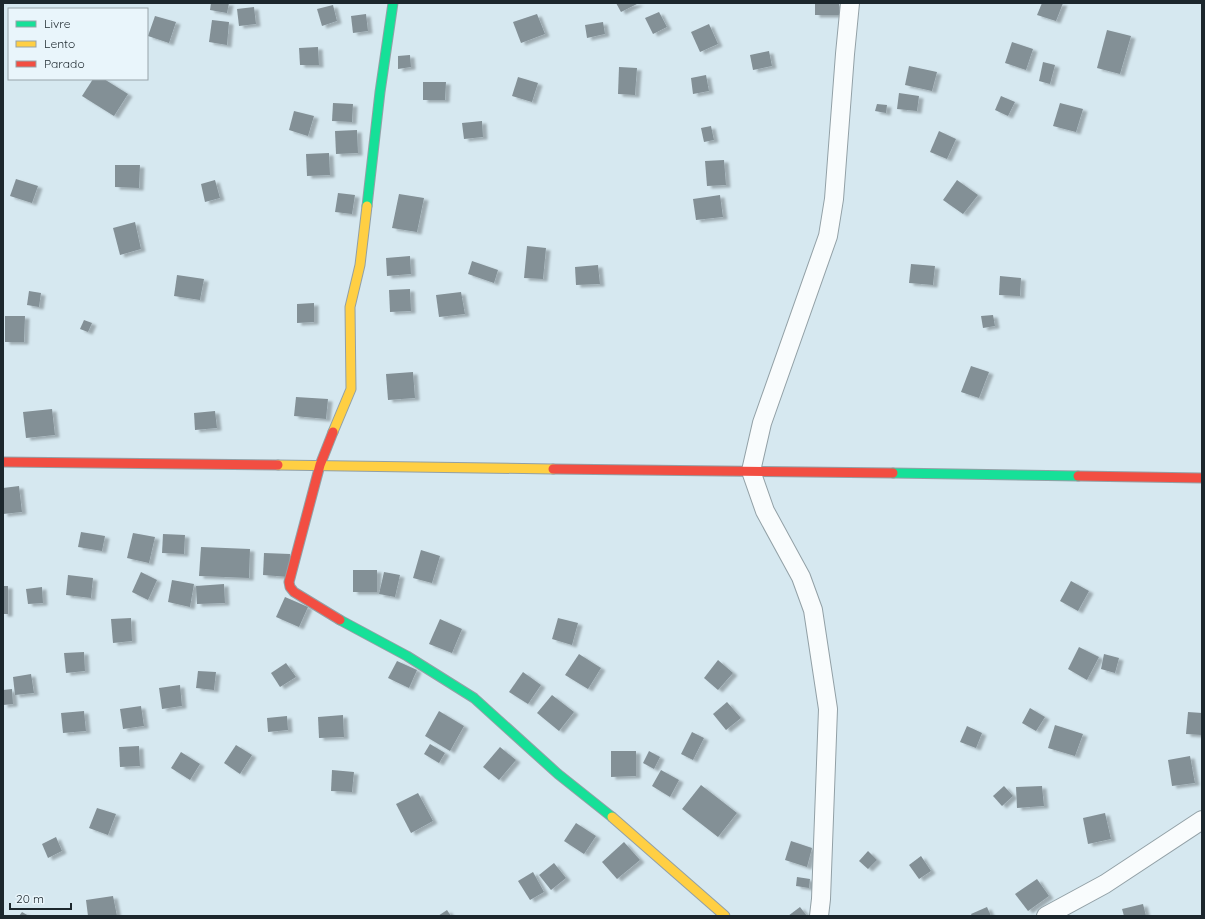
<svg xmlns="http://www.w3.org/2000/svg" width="1205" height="919" font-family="Quicksand,sans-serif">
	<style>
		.building { fill: #839096; filter: url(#shadow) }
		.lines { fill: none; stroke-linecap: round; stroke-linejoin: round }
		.street-casing { stroke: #92a0a6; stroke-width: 20 }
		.fast-casing { stroke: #92a0a6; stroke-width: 11 }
		.slow-casing { stroke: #92a0a6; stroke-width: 11 }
		.jam-casing { stroke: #92a0a6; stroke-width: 11 }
		.street { stroke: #f9fcfd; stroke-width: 18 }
		.fast { stroke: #16e098; stroke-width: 9 }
		.slow { stroke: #ffcf43; stroke-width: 9 }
		.jam { stroke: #f24e42; stroke-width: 9 }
	</style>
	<defs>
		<filter id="shadow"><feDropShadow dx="4.5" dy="2.5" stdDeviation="1" flood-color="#0004"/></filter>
	</defs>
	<rect width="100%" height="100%" fill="#d6e8f0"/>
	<g class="building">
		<path d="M211 3H229L227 13 210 10Z"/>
		<path d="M616 3H639L621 12Z"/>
		<rect x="815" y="3" width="24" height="12"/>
		<path d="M1042 3H1063L1056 21 1037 15Z"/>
		<path d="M333 5 337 21 322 26 317 9Z"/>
		<path d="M254 7 256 24 239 26 237 9Z"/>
		<path d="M659 12 667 27 653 34 645 18Z"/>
		<path d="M366 14 368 31 353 33 351 16Z"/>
		<path d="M537 14 545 34 521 43 513 22Z"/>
		<path d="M155 16 176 22 169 43 148 36Z"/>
		<path d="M212 20 229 22 227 45 209 42Z"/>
		<path d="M603 22 605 34 587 38 585 25Z"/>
		<path d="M709 24 718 44 700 52 691 32Z"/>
		<path d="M1107 30 1131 36 1120 74 1097 68Z"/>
		<path d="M1012 42 1033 49 1026 70 1005 63Z"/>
		<path d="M318 47 319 65H300L299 48Z"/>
		<path d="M769 51 772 66 753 70 750 55Z"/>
		<path d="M410 55 411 67 398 69V56Z"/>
		<path d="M1043 62 1055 65 1050 84 1039 81Z"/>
		<path d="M909 66 937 72 932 91 905 85Z"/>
		<path d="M619 67 637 68 635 95 618 94Z"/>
		<path d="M706 75 709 91 693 94 691 78Z"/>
		<path d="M518 77 538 83 532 102 512 96Z"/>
		<path d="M93 79H104L128 94 114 116 82 96Z"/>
		<path d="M423 82H446L445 100H423Z"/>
		<path d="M899 93 919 96 917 111 897 109Z"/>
		<path d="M1001 96 1015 102 1008 116 995 110Z"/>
		<path d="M333 103 353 104 352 122 332 121Z"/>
		<path d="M1060 103 1083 109 1076 132 1053 126Z"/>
		<path d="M877 104 887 105 886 113 875 111Z"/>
		<path d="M294 111 314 116 308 136 289 130Z"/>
		<path d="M482 121 483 137 464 139 462 123Z"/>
		<path d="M711 126 714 140 704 142 701 128Z"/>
		<path d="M357 130 358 153 336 154 335 131Z"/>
		<path d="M939 131 956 139 947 159 930 152Z"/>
		<path d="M329 153 330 175 307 176 306 154Z"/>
		<path d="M724 160 726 185 707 186 705 161Z"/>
		<path d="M115 165H140L139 188 115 187Z"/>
		<path d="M16 179 38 186 32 203 10 196Z"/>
		<path d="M215 180 220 198 205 202 201 184Z"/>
		<path d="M957 180 978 195 963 214 943 200Z"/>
		<path d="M338 193 355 195 352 214 335 212Z"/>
		<path d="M399 194 424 198 417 232 392 228Z"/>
		<path d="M720 195 723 217 696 220 693 199Z"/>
		<path d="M135 222 141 249 120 255 113 228Z"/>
		<path d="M527 246 546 248 543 279 524 278Z"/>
		<path d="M410 256 411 274 387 276 386 258Z"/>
		<path d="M472 261 498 270 494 283 468 274Z"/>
		<path d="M911 264 935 266 933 285 909 283Z"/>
		<path d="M598 265 600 284 576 285 575 267Z"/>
		<path d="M177 275 204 279 200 300 174 296Z"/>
		<path d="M1000 276 1021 278 1020 296 999 295Z"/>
		<path d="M410 289 411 311 390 312 389 290Z"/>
		<path d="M29 291 41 293 39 307 27 305Z"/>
		<path d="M461 292 465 314 439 317 436 295Z"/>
		<path d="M314 303V322L297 323V304Z"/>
		<path d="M993 315 995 326 983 328 981 316Z"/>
		<path d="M5 316H25L24 342H5Z"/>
		<path d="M84 320 92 323 88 332 80 329Z"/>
		<path d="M971 366 989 372 979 398 961 392Z"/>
		<path d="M413 372 415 398 388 400 386 374Z"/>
		<path d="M296 397 328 399 326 419 294 416Z"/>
		<path d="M52 409 55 435 26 438 23 412Z"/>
		<path d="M215 411 217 428 195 430 194 413Z"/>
		<path d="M19 486 22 512 3 514V488Z"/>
		<path d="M81 532 105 536 102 551 78 547Z"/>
		<path d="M133 533 155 537 149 563 127 558Z"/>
		<path d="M163 534 185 535 184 554 162 553Z"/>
		<path d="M201 547 250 549 249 578 199 576Z"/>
		<path d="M421 550 440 556 432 583 413 578Z"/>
		<path d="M264 553 290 554 289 577 263 575Z"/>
		<rect x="353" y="570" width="24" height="22"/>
		<path d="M141 572 157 580 148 600 132 592Z"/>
		<path d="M384 572 400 575 395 597 379 594Z"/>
		<path d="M68 575 93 578 91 598 66 595Z"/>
		<path d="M172 580 194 584 190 607 168 602Z"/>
		<path d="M1071 581 1089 591 1078 611 1060 601Z"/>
		<path d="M224 584 225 603 197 604 196 586Z"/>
		<rect x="3" y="586" width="5" height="28"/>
		<path d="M42 587 43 603 28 604 26 589Z"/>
		<path d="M285 597 308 607 299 627 276 617Z"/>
		<path d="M131 618 132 641 113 643 111 619Z"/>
		<path d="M558 618 578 623 572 645 552 639Z"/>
		<path d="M440 619 462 629 452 653 429 644Z"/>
		<path d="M1079 647 1099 657 1087 680 1068 669Z"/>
		<path d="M84 652 85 671 66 673 64 653Z"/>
		<path d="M579 654 601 668 588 689 565 675Z"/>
		<path d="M1104 654 1119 658 1115 673 1101 669Z"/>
		<path d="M718 660 733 673 718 690 704 678Z"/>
		<path d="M397 661 417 670 409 688 388 678Z"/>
		<path d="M286 663 296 677 280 687 271 673Z"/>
		<path d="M198 671 216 672 214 690 196 688Z"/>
		<path d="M523 672 541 685 528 704 509 692Z"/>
		<path d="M31 674 34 693 15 695 13 677Z"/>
		<path d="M180 685 182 706 162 709 159 688Z"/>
		<path d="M12 689 13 704 3 705V690Z"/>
		<path d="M552 695 574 712 559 731 537 713Z"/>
		<path d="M727 702 741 718 726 730 713 714Z"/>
		<path d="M141 706 144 726 123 729 120 709Z"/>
		<path d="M1030 708 1045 717 1036 731 1022 723Z"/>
		<path d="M84 711 86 731 63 733 61 713Z"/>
		<path d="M439 711 464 726 450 751 425 736Z"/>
		<path d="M1188 712 1202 713V735L1186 734Z"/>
		<path d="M343 715 344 737 319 738 318 717Z"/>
		<path d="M287 716 288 730 268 732 267 718Z"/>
		<path d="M1055 725 1083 734 1075 756 1048 748Z"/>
		<path d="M967 726 982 733 976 748 960 742Z"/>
		<path d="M692 732 704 738 693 760 681 754Z"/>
		<path d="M430 744 445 753 439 763 424 754Z"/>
		<path d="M236 745 252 755 240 774 224 763Z"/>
		<path d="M139 746 140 766 120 767 119 747Z"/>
		<path d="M500 747 516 760 499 780 483 767Z"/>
		<path d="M611 751H636V776L611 777Z"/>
		<path d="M649 751 660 757 654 769 643 763Z"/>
		<path d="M181 752 200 764 190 780 171 768Z"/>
		<path d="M1190 756 1195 783 1172 786 1168 760Z"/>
		<path d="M332 770 354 772 352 792 331 791Z"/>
		<path d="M661 770 679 780 670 797 652 786Z"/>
		<path d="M701 785 737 813 718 837 682 809Z"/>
		<path d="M1004 786 1013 796 1002 806 993 796Z"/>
		<path d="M1042 786 1044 806 1017 808 1016 787Z"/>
		<path d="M418 793 433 821 411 833 396 804Z"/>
		<path d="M97 808 116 814 108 835 89 828Z"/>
		<path d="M1105 813 1111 839 1088 844 1083 818Z"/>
		<path d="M576 823 596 836 584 854 564 841Z"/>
		<path d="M56 837 62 851 48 858 42 844Z"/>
		<path d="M791 841 812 848 807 867 785 860Z"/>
		<path d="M624 842 640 860 617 879 602 862Z"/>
		<path d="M868 851 877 860 868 869 859 861Z"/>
		<path d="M921 856 931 871 919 879 909 865Z"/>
		<path d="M554 863 566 878 551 890 539 875Z"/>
		<path d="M533 872 544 892 530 900 518 881Z"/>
		<path d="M797 877 810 879 809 888 796 886Z"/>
		<path d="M1037 879 1049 896 1028 911 1015 894Z"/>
		<path d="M113 896 117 916H88L86 900Z"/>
		<path d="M1143 904 1146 916H1124L1122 909Z"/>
		<path d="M800 907 807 916H788Z"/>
		<path d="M987 907 991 916H972L971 914Z"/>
		<path d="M447 910 451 916H438Z"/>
		<path d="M22 912 29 916H19Z"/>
	</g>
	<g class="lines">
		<g class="street-casing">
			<g id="street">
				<path d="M819 916 821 899 828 709 813 610 801 577 765 511 751 471 762 423 828 236 834 199 845 54 850 3"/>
				<path d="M1046 916 1105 884 1202 820"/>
			</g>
		</g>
		<g class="fast-casing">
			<g id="fast">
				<path d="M367 206 380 92 393 3"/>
				<path d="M893 473 1078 476"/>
				<path d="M340 620 407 656 474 698 558 774 612 817"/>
			</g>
		</g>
		<g class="slow-casing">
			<g id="slow">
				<path d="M333 432 351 389 350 307 360 265 367 206"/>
				<path d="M278 465 553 469"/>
				<path d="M612 817 725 916"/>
			</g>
		</g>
		<g class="jam-casing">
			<g id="jam">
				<path d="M333 432 320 465 289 582 290 587 294 592 340 620"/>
				<path d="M3 462 278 465"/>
				<path d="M553 469 893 473"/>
				<path d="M1078 476 1202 478"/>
			</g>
		</g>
		<use href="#street" class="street"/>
		<use href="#fast" class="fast"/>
		<use href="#slow" class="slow"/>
		<use href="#jam" class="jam"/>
	</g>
	<rect width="1205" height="919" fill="none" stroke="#1c272d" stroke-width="8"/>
	<rect x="8" y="8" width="140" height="72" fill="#e9f5fb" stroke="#97a3a9"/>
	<rect x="16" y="21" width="20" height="6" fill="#16e098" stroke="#97a3a9"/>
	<text x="44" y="28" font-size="12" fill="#1c272d">Livre</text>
	<rect x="16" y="41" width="20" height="6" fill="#ffcf43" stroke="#97a3a9"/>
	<text x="44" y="48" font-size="12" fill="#1c272d">Lento</text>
	<rect x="16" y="61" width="20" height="6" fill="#f24e42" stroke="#97a3a9"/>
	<text x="44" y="68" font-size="12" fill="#1c272d">Parado</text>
	<path d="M10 903v6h61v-6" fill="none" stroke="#1c272d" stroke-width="2"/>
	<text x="16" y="903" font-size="12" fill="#1c272d" stroke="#e9f5fb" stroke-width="3" paint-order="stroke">20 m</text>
</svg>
